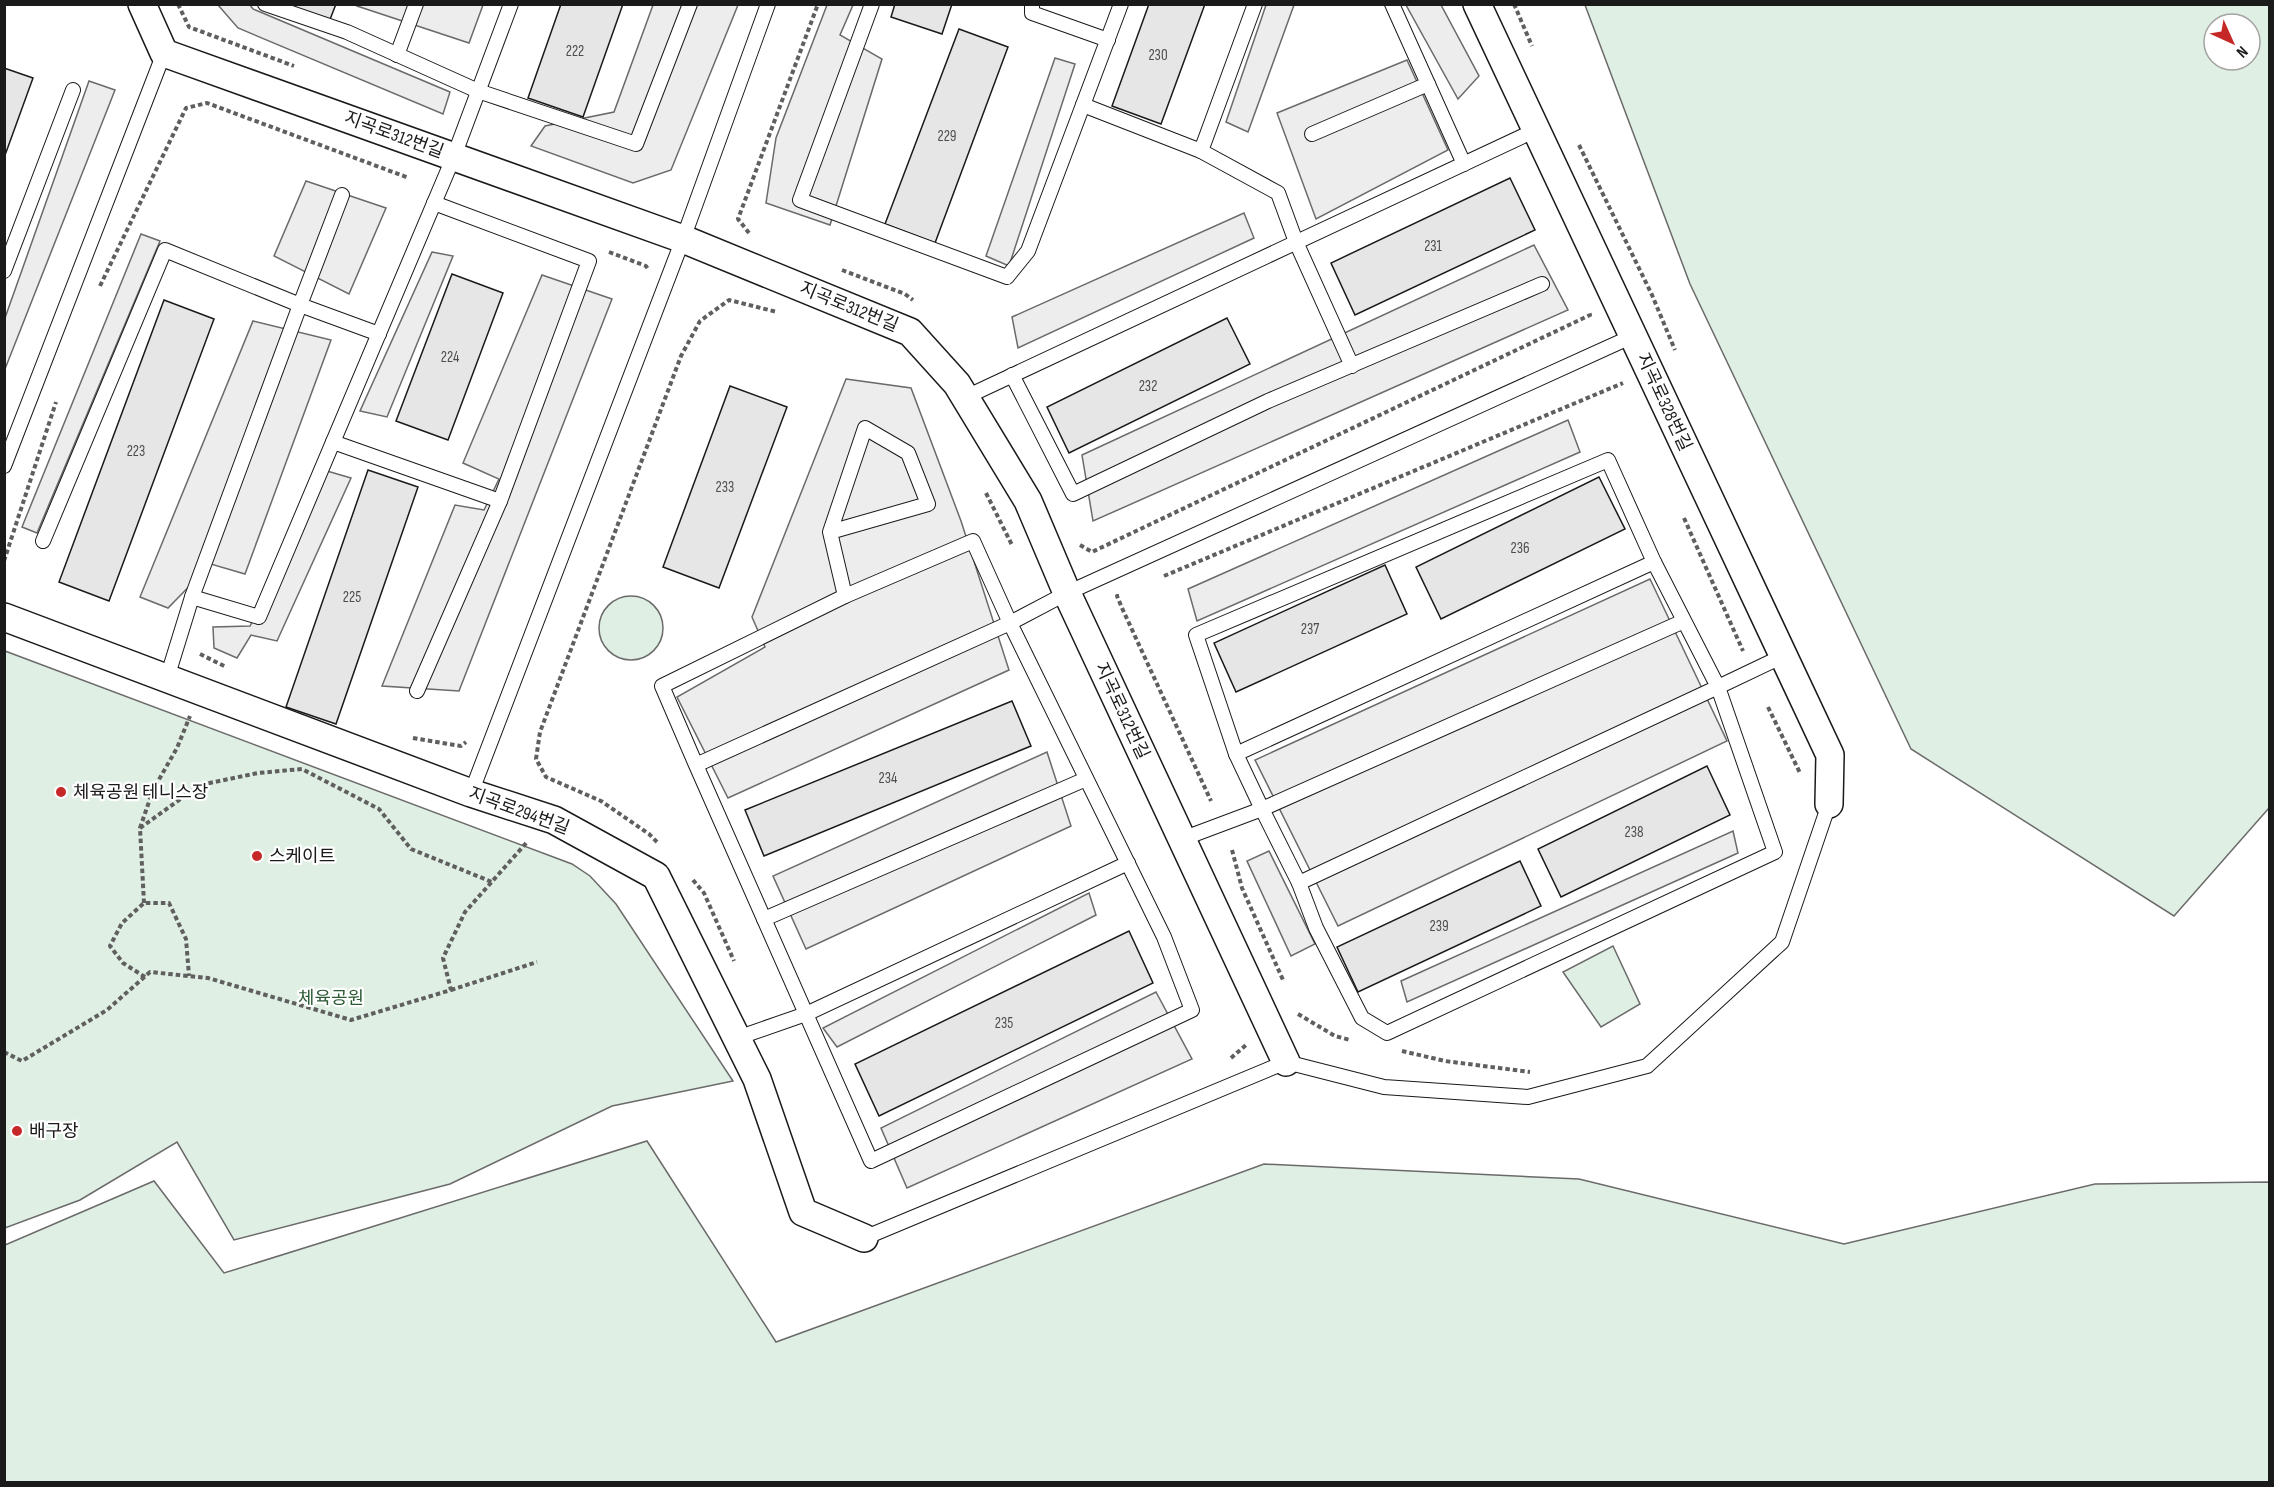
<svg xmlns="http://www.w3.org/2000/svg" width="2274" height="1487" font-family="'Sofia Sans Condensed','Noto Sans KR',sans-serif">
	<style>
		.green { fill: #e0efe3; stroke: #6a6a6a; stroke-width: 1.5; fill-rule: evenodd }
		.parking { fill: #ededed; stroke: #6a6a6a; stroke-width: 1.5 }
		.building { fill: #e6e6e6; stroke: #1a1a1a; stroke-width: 1.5 }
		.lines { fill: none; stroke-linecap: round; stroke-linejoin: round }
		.lane-casing { stroke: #1a1a1a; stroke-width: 16 }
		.street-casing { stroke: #1a1a1a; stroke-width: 30 }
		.path { stroke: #5f5f5f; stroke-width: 4; stroke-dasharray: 4.5 3; stroke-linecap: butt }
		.lane { stroke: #fff; stroke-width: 14 }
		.street { stroke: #fff; stroke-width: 27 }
		.poi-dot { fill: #c62828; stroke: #fff; stroke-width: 2 }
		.labels { text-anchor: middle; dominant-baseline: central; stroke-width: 4.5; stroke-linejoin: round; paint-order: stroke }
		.number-label { font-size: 15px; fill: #4d4d4d }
		.street-label { font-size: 18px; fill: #1a1a1a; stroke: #fff }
		.poi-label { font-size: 18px; fill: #1a1a1a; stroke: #fff; text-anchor: start }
		.park-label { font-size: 18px; fill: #2b5a34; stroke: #fff }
	</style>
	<rect width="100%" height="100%" fill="#fff"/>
	<g class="green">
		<path d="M1585 5H2269V808L2174 916 1911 749 1690 284ZM2214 24H2250V60H2214Z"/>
		<circle cx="631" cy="628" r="32"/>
		<path d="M5 651 572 864 590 876 616 904 733 1081 612 1106 450 1184 234 1240 177 1142 80 1200 5 1228Z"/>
		<path d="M1613 946 1640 1004 1601 1027 1563 972Z"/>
		<path d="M647 1141 776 1342 1264 1164 1579 1179 1844 1244 2095 1184 2269 1182V1482H5V1245L154 1181 224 1273Z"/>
	</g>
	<g class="parking">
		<path d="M358 4 483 5 469 43 357 6Z"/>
		<path d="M218 5H250L253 9 450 92 443 114 238 28Z"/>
		<path d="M653 5H738L671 170 633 183 531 146 545 126 614 112Z"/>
		<path d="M827 5H853L840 35 882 59 830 225 766 203 776 138Z"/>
		<path d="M1266 5H1294L1248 132 1226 122Z"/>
		<path d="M1406 5H1441L1479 76 1458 99Z"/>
		<path d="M1055 58 1075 64 1009 266 986 256Z"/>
		<path d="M1407 60 1448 150 1316 219 1277 113Z"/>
		<path d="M89 81 115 90 5 369V318Z"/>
		<path d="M306 181 386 208 349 294 274 256Z"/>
		<path d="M1244 213 1254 238 1018 348 1012 317Z"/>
		<path d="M141 234 160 241 37 533 22 527Z"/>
		<path d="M1534 245 1568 310 1093 521 1082 455Z"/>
		<path d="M432 252 453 256 387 417 360 411Z"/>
		<path d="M542 275 612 299 459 691 382 686 455 505 484 510 499 479 463 463Z"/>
		<path d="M253 321 331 340 245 574 211 564 168 608 140 597Z"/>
		<path d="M846 379 911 388 961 521 1009 670 728 798 677 697 765 647 752 617Z"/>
		<path d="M1568 420 1580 452 1197 621 1188 589Z"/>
		<path d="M327 471 351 478 277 641 251 635 237 658 214 648 213 627 250 626Z"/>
		<path d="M1650 579 1727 741 1338 926 1255 760Z"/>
		<path d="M1047 752 1071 826 806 949 773 876Z"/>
		<path d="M1733 831 1738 853 1407 1002 1401 981Z"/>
		<path d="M1269 851 1315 944 1291 956 1247 861Z"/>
		<path d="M1089 893 1096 915 837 1047 823 1028Z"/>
		<path d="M1156 992 1192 1059 907 1188 881 1128Z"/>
	</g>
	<g class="building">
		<path d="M282 4H336L329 22Z"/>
		<path d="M561 4H623L583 117 528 98Z"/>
		<path d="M895 4H952L942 34 891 17Z"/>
		<path d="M1149 4H1205L1161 124 1112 106Z"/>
		<path d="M959 29 1008 47 935 243 885 224Z"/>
		<path d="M4 68 33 78 4 158Z"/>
		<path d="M1510 178 1535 230 1355 315 1331 263Z"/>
		<path d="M452 274 503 293 448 440 396 421Z"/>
		<path d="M164 300 214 319 109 601 59 582Z"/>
		<path d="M1227 318 1250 364 1069 453 1047 407Z"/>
		<path d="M730 386 787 407 719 588 663 567Z"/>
		<path d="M368 470 418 487 336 724 286 707Z"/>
		<path d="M1599 477 1625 529 1441 619 1416 567Z"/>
		<path d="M1385 565 1407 614 1236 692 1214 643Z"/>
		<path d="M1012 701 1031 746 764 856 745 810Z"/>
		<path d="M1707 766 1730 815 1561 897 1538 849Z"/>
		<path d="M1520 861 1541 906 1358 992 1337 947Z"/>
		<path d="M1129 931 1153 983 879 1116 855 1064Z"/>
	</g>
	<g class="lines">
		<g class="lane-casing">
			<g id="lane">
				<path d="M265 4 347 32 478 91 636 144 690 4"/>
				<path d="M872 4 800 200 1007 277 1028 251 1121 4"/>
				<path d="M1032 4V13L1108 40"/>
				<path d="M1255 4 1201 151 1278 193 1296 242 1352 366"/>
				<path d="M1392 4 1464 164"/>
				<path d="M397 55 416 4"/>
				<path d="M1083 105 1201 151"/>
				<path d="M1312 134 1428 84"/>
				<path d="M342 195 300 305 379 334"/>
				<path d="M4 271 73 90"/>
				<path d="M1012 375 1073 494 1268 401 1542 284"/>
				<path d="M966 397 1536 130"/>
				<path d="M333 442 500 501"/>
				<path d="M4 466 164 53"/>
				<path d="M830 532 928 504 908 453 865 428 830 532 845 596"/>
				<path d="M43 541 165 250 300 305 192 597"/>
				<path d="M1684 621 1262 809 1236 754 1654 562 1718 687 1775 852 1387 1033 1362 1018 1316 928 1299 883 1718 687 1783 656"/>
				<path d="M167 678 192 597 259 617 454 156 511 4"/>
				<path d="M417 691 500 501 589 261 434 203"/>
				<path d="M1236 754 1196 635 1608 460 1654 562"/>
				<path d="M696 765 871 1161 1192 1010 1164 937 1010 623 973 541 845 596 662 686 696 765 1010 623 1067 593 1633 336"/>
				<path d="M471 793 683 239 768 4"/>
				<path d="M1182 839 1262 809 1299 883"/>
				<path d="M764 919 1086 779"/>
				<path d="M737 1038 806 1014 1128 863"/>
				<path d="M864 1238 1286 1062 1384 1087 1528 1097 1647 1066 1782 942 1829 804"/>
			</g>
		</g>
		<g class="street-casing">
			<g id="street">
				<path d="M142 4 164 53 683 239 910 332 957 384 1028 501 1067 593 1286 1062"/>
				<path d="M1477 4 1830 755 1829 804"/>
				<path d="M4 617 471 793 554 820 656 876 757 1079 803 1212 864 1238"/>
			</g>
		</g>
		<g class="path">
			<path d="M178 4 189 27 294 66"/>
			<path d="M1514 4 1532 46"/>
			<path d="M1579 145 1652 295 1675 350"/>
			<path d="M749 233 738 219 818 4"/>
			<path d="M609 252 646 266 648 269"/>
			<path d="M842 270 905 294 913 300"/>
			<path d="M100 286 186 108 207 103 409 178"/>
			<path d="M986 493 1012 545"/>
			<path d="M1684 518 1743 651"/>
			<path d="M1080 545 1092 552 1590 315 1589 312"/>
			<path d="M4 561 56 402"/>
			<path d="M1164 576 1623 383"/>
			<path d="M1119 596H1117L1122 608 1211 801"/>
			<path d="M200 654 226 667"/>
			<path d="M1768 707 1800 773"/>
			<path d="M413 738 461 746 466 742"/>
			<path d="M140 828 200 785 258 773 302 769 379 809 411 849 492 882"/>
			<path d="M657 842 649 834 601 801 546 777 536 759 540 732 681 356 700 321 729 300 777 312"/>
			<path d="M1232 850 1242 888 1283 980"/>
			<path d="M693 880 704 893 734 961"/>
			<path d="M144 903 140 828 153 790 177 748 190 716"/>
			<path d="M145 977 123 963 110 946 122 923 144 903H169L186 939 189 976"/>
			<path d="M451 990 537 962"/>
			<path d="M1298 1014 1335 1036 1350 1040"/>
			<path d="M1402 1051 1445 1061 1530 1072"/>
			<path d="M4 1052 22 1061 107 1010 150 972 208 978 351 1020 451 990 443 958 465 912 528 841"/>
			<path d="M1231 1058 1246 1045"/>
		</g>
		<use href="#lane" class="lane"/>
		<use href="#street" class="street"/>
	</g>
	<g class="poi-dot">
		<circle cx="61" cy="792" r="6"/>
		<circle cx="257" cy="856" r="6"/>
		<circle cx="17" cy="1131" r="6"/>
	</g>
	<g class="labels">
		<g class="number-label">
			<text x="575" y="51">222</text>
			<text x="1158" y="55">230</text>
			<text x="947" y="136">229</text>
			<text x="1433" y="246">231</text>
			<text x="450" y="357">224</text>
			<text x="1148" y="386">232</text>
			<text x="136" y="451">223</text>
			<text x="725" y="487">233</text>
			<text x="1520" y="548">236</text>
			<text x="352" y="597">225</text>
			<text x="1310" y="629">237</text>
			<text x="888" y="778">234</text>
			<text x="1634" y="832">238</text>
			<text x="1439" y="926">239</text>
			<text x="1004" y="1023">235</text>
		</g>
		<g class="street-label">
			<text transform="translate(394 135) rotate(20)">지곡로312번길</text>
			<text transform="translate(849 307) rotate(22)">지곡로312번길</text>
			<text transform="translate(1664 402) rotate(65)">지곡로328번길</text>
			<text transform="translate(1122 711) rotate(65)">지곡로312번길</text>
			<text transform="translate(519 811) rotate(20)">지곡로294번길</text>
		</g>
		<g class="poi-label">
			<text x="73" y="792">체육공원 테니스장</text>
			<text x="269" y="856">스케이트</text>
			<text x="29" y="1131">배구장</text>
		</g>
		<g class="park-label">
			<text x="331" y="998">체육공원</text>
		</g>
	</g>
	<rect width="2274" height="1487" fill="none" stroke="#1a1a1a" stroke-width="12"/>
	<g transform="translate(2232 42) rotate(135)"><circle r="28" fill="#ffffff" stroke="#a3a3a3" stroke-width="1.5"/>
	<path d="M0-4.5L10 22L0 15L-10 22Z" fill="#c62828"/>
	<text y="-9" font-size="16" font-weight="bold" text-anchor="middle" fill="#1a1a1a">N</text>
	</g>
</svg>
